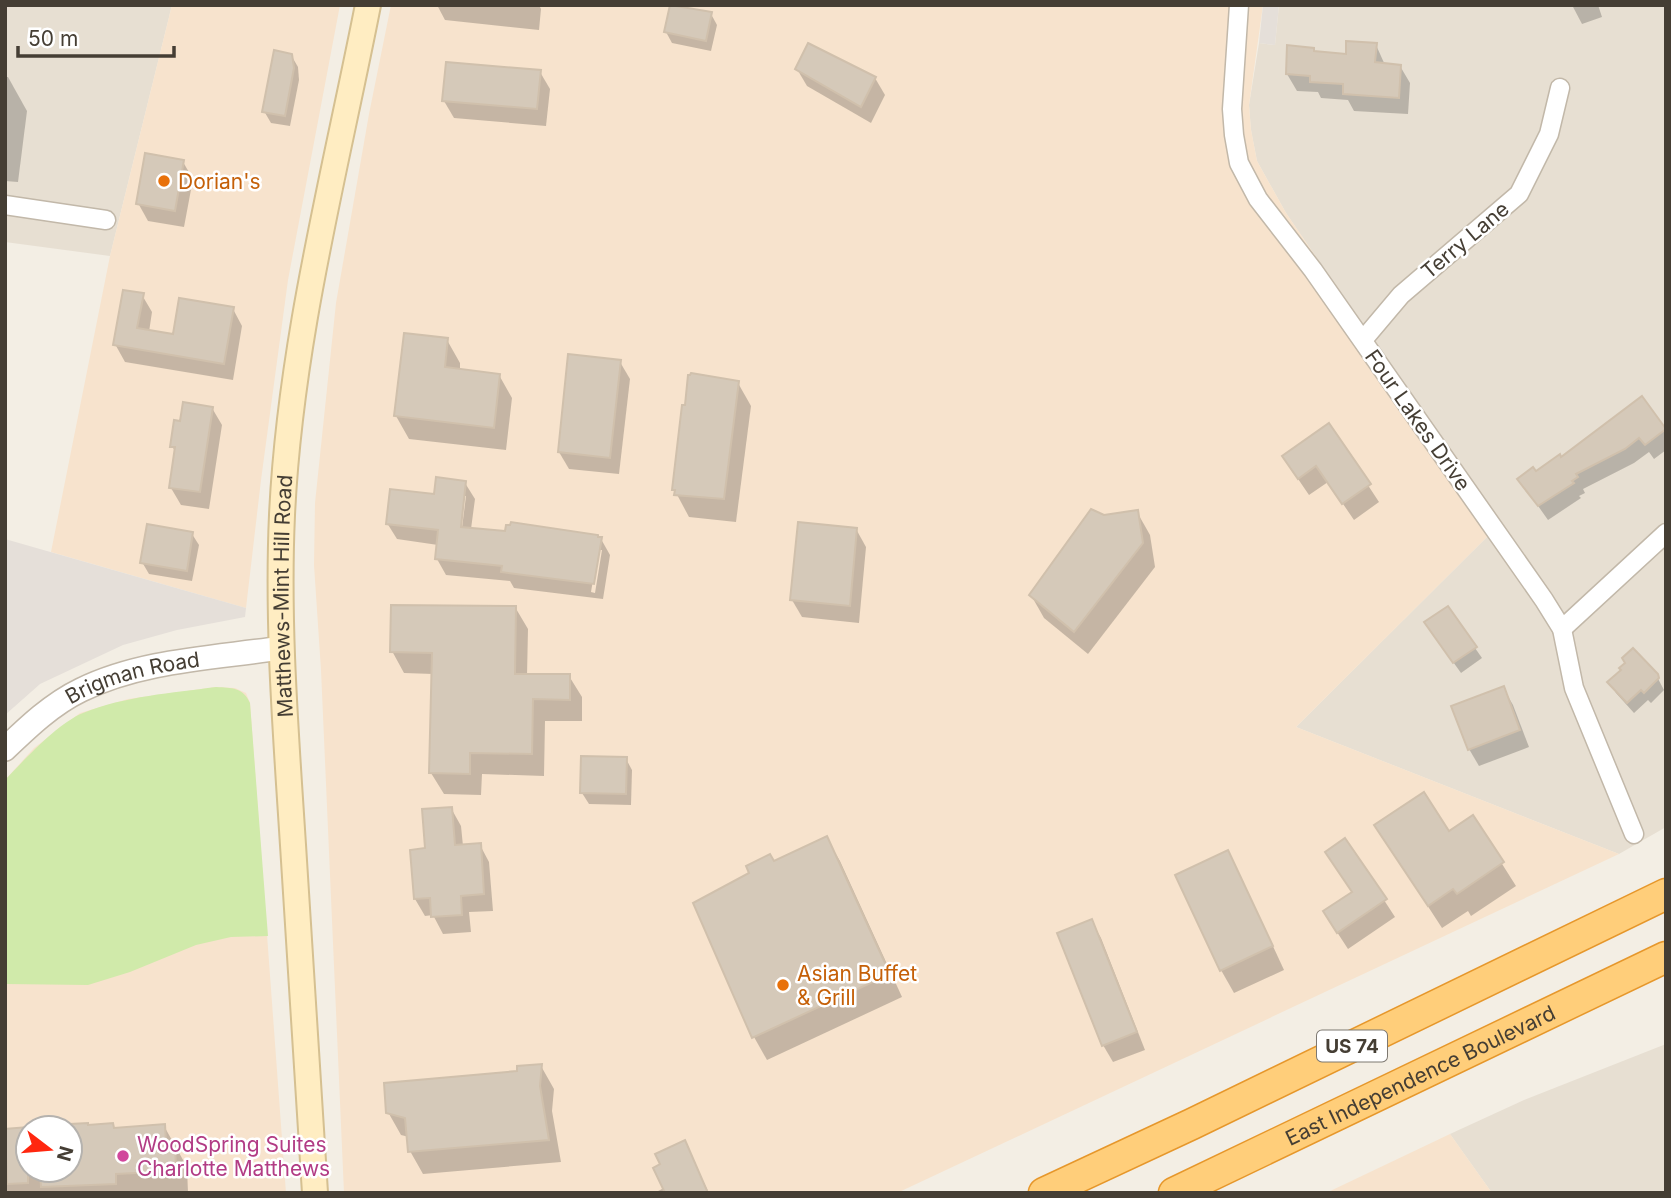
<svg xmlns="http://www.w3.org/2000/svg" width="1671" height="1198" font-family="Inter,sans-serif">
	<style>
		.residential { fill: #e7dfd2 }
		.commercial { fill: #f7e3cd; fill-rule: evenodd }
		.industrial { fill: #e5dfd9 }
		.green { fill: #d0eaaa }
		.shadow { fill: #0003; fill-rule: evenodd }
		.building { fill: #d5c9b9; stroke: #d0c0ac; stroke-width: 2 }
		.lines { fill: none; stroke-linecap: round; stroke-linejoin: round }
		.minor-casing { stroke: #c2b8a9; stroke-width: 21 }
		.tertiary-casing { stroke: #c2b8a9; stroke-width: 26 }
		.secondary-casing { stroke: #d5c091; stroke-width: 28 }
		.trunk-casing { stroke: #e6972b; stroke-width: 33 }
		.minor { stroke: #fff; stroke-width: 18 }
		.tertiary { stroke: #fff; stroke-width: 23 }
		.secondary { stroke: #ffedc2; stroke-width: 24 }
		.trunk { stroke: #ffce7a; stroke-width: 30 }
		.food-dot { fill: #e8710a; stroke: #fff; stroke-width: 2.5 }
		.hotel-dot { fill: #d1479c; stroke: #fff; stroke-width: 2.5 }
		.labels { text-anchor: middle; dominant-baseline: central; stroke-width: 5; stroke-linejoin: round; paint-order: stroke }
		.shield { fill: #fff; stroke: #7d7871; stroke-width: 2 }
		.shield-label { font-size: 19px; font-weight: bold; fill: #453e34 }
		.food-label { font-size: 21px; fill: #c56008; stroke: #fff; text-anchor: start }
		.street-label { font-size: 21px; fill: #453e34; stroke: #fff }
		.hotel-label { font-size: 21px; fill: #b23c85; stroke: #fff; text-anchor: start }
	</style>
	<rect width="100%" height="100%" fill="#f3eee4"/>
	<g class="residential">
		<path d="M5 5H172L110 256 5 242Z"/>
		<path d="M1279 5H1666V827L1619 854 1296 727 1499 525 1286 213 1257 161 1251 130 1249 105 1259 43 1275 45Z"/>
		<path d="M1666 1044V1193H1492L1450 1134 1524 1100Z"/>
	</g>
	<g class="commercial">
		<path d="M172 5H340L288 280 261 480 246 608 51 552 110 256Z"/>
		<path d="M391 5H1263L1249 105 1251 130 1257 161 1286 213 1499 525 1296 727 1619 854 897 1193H344L321 670 314 565 315 503 336 303 369 114Z"/>
		<path d="M216 687 235 688 246 693 250 703 286 1193H5V780L34 748 80 713 128 699ZM28 1128H70V1170H28Z"/>
		<path d="M1450 1134 1492 1193H1326Z"/>
	</g>
	<g class="industrial">
		<path d="M1263 5H1279L1275 45 1259 43Z"/>
		<path d="M5 539 246 608 245 617 177 630 123 645 40 684 5 715Z"/>
	</g>
	<path class="green" d="M216 687C232 688 243 687 250 703L268 936 231 937 196 945 130 972 88 985 5 984V780C24 760 58 723 83 713 125 696 172 693 216 687Z"/>
	<g class="shadow">
		<path d="M437 5H539L541 9 539 30 445 20Z"/>
		<path d="M672 5 711 14 717 25 711 51 672 43 666 32Z"/>
		<path d="M1572 5H1598L1602 17 1582 24Z"/>
		<path d="M1376 45 1385 65 1400 66 1410 83 1408 114 1354 111 1348 100 1321 98 1318 92 1297 91 1287 74 1315 53 1348 56Z"/>
		<path d="M291 55 298 67 299 80 290 126 271 123 264 111Z"/>
		<path d="M797 69 875 78 885 95 871 123 807 86Z"/>
		<path d="M540 72 550 89 546 126 454 118 444 101Z"/>
		<path d="M5 77H8L27 111 18 182 5 181Z"/>
		<path d="M183 162 193 179 184 227 148 221 138 203Z"/>
		<path d="M142 295 152 312 149 332 175 336 233 309 242 326 233 380 125 362 115 344Z"/>
		<path d="M447 340 460 363V371L499 375 512 398 506 450 409 439 396 416Z"/>
		<path d="M620 362 630 379 619 474 569 469 559 452Z"/>
		<path d="M738 383 751 406 736 522 689 517 674 489Z"/>
		<path d="M1642 398 1666 430V450L1654 459 1649 452 1634 463 1583 489 1585 493 1579 496 1581 498 1548 520 1519 479 1561 459Z"/>
		<path d="M212 408 222 425 209 509 181 505 171 488 176 453 172 446 182 423Z"/>
		<path d="M1329 426 1379 502 1354 520 1328 482 1309 495 1294 473Z"/>
		<path d="M465 483 475 499 471 529 601 539 610 555 603 599 514 588 510 581 446 575 437 559 438 545 397 539 387 523 436 496ZM463 496H466L461 536 458 535ZM598 550H602L595 593 591 592Z"/>
		<path d="M1137 512 1150 535 1155 567 1088 654 1044 618 1031 595 1104 517Z"/>
		<path d="M856 529 866 547 859 623 802 617 792 600Z"/>
		<path d="M192 534 199 545 192 581 149 574 142 562Z"/>
		<path d="M515 607 528 629 527 676H569L582 697V721H545L544 776 482 774 481 795 444 794 431 773 433 674 404 673 392 651Z"/>
		<path d="M1433 634 1475 648 1482 658 1461 673Z"/>
		<path d="M1656 675 1664 690 1651 703 1648 700 1634 713 1616 693 1610 682Z"/>
		<path d="M1503 688 1513 705 1529 747 1479 766 1469 749Z"/>
		<path d="M626 759 632 770 631 805 589 804 582 793Z"/>
		<path d="M451 808 461 826 463 846 480 845 489 862 493 911 469 912 471 932 443 934 433 915 425 916 415 899 426 850Z"/>
		<path d="M1473 818 1516 886 1471 916 1468 911 1442 928 1390 848 1449 833Z"/>
		<path d="M826 838 840 861 902 997 767 1060 754 1037 695 903Z"/>
		<path d="M1345 840 1395 917 1348 949 1335 929 1353 893Z"/>
		<path d="M1227 853 1240 875 1284 970 1234 993 1221 970Z"/>
		<path d="M1091 921 1101 938 1145 1050 1113 1062 1103 1045Z"/>
		<path d="M541 1066 554 1089 552 1111 561 1162 423 1174 410 1151 409 1137 401 1135 388 1112Z"/>
		<path d="M87 1125 88 1127 114 1129 164 1126 187 1167 188 1193H5V1131L28 1129V1170H70V1128H43Z"/>
		<path d="M684 1142 709 1193H654L664 1188Z"/>
	</g>
	<g class="building">
		<path d="M670 5 712 12 706 41 664 32Z"/>
		<path d="M1346 41 1377 43 1375 62 1401 65 1399 98 1343 94V84L1310 82V76L1286 74 1287 45 1314 48V51L1346 54Z"/>
		<path d="M808 43 876 77 861 107 795 69Z"/>
		<path d="M274 50 292 54 294 68 285 116 262 112Z"/>
		<path d="M446 62 541 70 537 109 442 101Z"/>
		<path d="M145 153 184 160 175 211 136 204Z"/>
		<path d="M123 290 144 293 137 328 173 334 179 298 234 307 224 364 113 345Z"/>
		<path d="M404 333 448 338 445 367 500 374 494 428 394 416Z"/>
		<path d="M568 354 621 360 610 458 558 452Z"/>
		<path d="M691 373 739 381 724 499 674 495 675 490H672L682 405H685L688 375H690Z"/>
		<path d="M1642 396 1666 429 1645 445 1639 438 1625 449 1576 474 1578 477 1572 481 1574 483 1538 506 1517 479 1533 467 1536 471 1560 454 1561 457Z"/>
		<path d="M183 402 213 407 200 492 169 488 175 447H170L174 420 180 421Z"/>
		<path d="M1329 423 1371 484 1342 504 1316 466 1298 479 1282 456Z"/>
		<path d="M436 477 466 481 461 527 505 531 506 525H510L511 522 598 535V537H602L594 584 501 572 502 566 435 559 438 530 386 524 390 489 434 494Z"/>
		<path d="M1091 509 1104 515 1138 510 1143 543 1074 632 1029 595Z"/>
		<path d="M798 522 857 528 850 606 790 600Z"/>
		<path d="M147 524 193 532 187 571 140 563Z"/>
		<path d="M391 605 516 606 515 674H570V700L533 699 532 754 470 753V774L429 773 432 653 390 652Z"/>
		<path d="M1448 606 1477 647 1453 663 1424 622Z"/>
		<path d="M1633 648 1658 674 1659 678 1644 693 1641 690 1627 703 1607 682 1621 670 1619 668 1625 663 1622 658Z"/>
		<path d="M1504 686 1520 730 1468 750 1451 706Z"/>
		<path d="M581 756 627 757 626 794 580 793Z"/>
		<path d="M1424 792 1449 831 1473 815 1504 862 1457 894 1453 889 1428 906 1374 825Z"/>
		<path d="M452 807 455 845 481 843 484 894 461 896 462 915 431 917 430 898 414 899 410 850 425 848 422 809Z"/>
		<path d="M827 836 890 974 752 1038 693 903 749 873 746 866 770 854 774 861Z"/>
		<path d="M1345 838 1387 899 1337 933 1323 911 1352 892 1325 852Z"/>
		<path d="M1228 850 1273 946 1220 971 1175 875Z"/>
		<path d="M1092 919 1137 1032 1102 1046 1057 933Z"/>
		<path d="M542 1064 540 1086 549 1140 408 1152 405 1118 386 1113 384 1083 517 1071V1066Z"/>
		<path d="M88 1123V1125L113 1123 114 1128 165 1124 166 1143 175 1142 176 1171 116 1174V1184L41 1187 40 1170H70V1124Z"/>
		<path d="M28 1127V1183L7 1184 5 1129Z"/>
		<path d="M685 1140 708 1193H665L653 1168 660 1164 655 1154Z"/>
	</g>
	<g class="lines">
		<g class="minor-casing">
			<g id="minor">
				<path d="M1239 5 1232 109 1234 135 1239 163 1258 199 1313 270 1544 600 1562 629 1574 688 1634 834"/>
				<path d="M5 205 106 220"/>
				<path d="M1363 340 1401 295 1519 194 1549 134 1560 88"/>
				<path d="M1562 629 1666 533"/>
			</g>
		</g>
		<g class="tertiary-casing">
			<g id="tertiary">
				<path id="s1" d="M5 749C28 727 52 704 81 690 142 660 215 658 281 648"/>
			</g>
		</g>
		<g class="secondary-casing">
			<g id="secondary">
				<path id="s2" d="M315 1193C308 1077 300 961 293 845 286 735 277 625 282 515 290 343 335 173 368 5"/>
			</g>
		</g>
		<g class="trunk-casing">
			<g id="trunk">
				<path d="M1044 1193 1192 1124 1666 894"/>
				<path id="s3" d="M1174 1193 1666 957"/>
			</g>
		</g>
		<use href="#minor" class="minor"/>
		<use href="#tertiary" class="tertiary"/>
		<use href="#secondary" class="secondary"/>
		<use href="#trunk" class="trunk"/>
	</g>
	<g class="food-dot">
		<circle cx="164" cy="181" r="7"/>
		<circle cx="783" cy="985" r="7"/>
	</g>
	<circle class="hotel-dot" cx="123" cy="1156" r="7"/>
	<g class="labels">
		<rect class="shield" x="1317" y="1030.5" width="70" height="31" rx="5"/>
		<g class="shield-label">
			<text x="1352" y="1046">US 74</text>
		</g>
		<g class="food-label">
			<text x="178" y="181">Dorian's</text>
			<text x="797" y="973">Asian Buffet<tspan x="797" dy="24">&amp; Grill</tspan></text>
		</g>
		<g class="street-label">
			<text transform="translate(1465 240) rotate(-40)">Terry Lane</text>
			<text transform="translate(1418 420) rotate(55)">Four Lakes Drive</text>
			<text stroke="none"><textPath href="#s2" startOffset="598">Matthews-Mint Hill Road</textPath></text>
			<text stroke="none"><textPath href="#s1" startOffset="150">Brigman Road</textPath></text>
			<text stroke="none"><textPath href="#s3" startOffset="273">East Independence Boulevard</textPath></text>
		</g>
		<g class="hotel-label">
			<text x="137" y="1144">WoodSpring Suites<tspan x="137" dy="24">Charlotte Matthews</tspan></text>
		</g>
	</g>
	<rect width="1671" height="1198" fill="none" stroke="#453e34" stroke-width="14"/>
	<g transform="translate(49 1149) rotate(106)"><circle r="33" fill="#ffffff" stroke="#b5b2ae" stroke-width="2"/>
	<path d="M0-5L12 26L0 18L-12 26Z" fill="#ff270f"/>
	<text y="-10" font-size="19" font-weight="bold" text-anchor="middle" fill="#453e34">N</text>
	</g>
	<path d="M18 46v10h156v-10" fill="none" stroke="#453e34" stroke-width="3.5"/>
	<text x="28" y="46" font-size="21" fill="#453e34" stroke="#ffffff" stroke-width="5" paint-order="stroke">50 m</text>
</svg>
